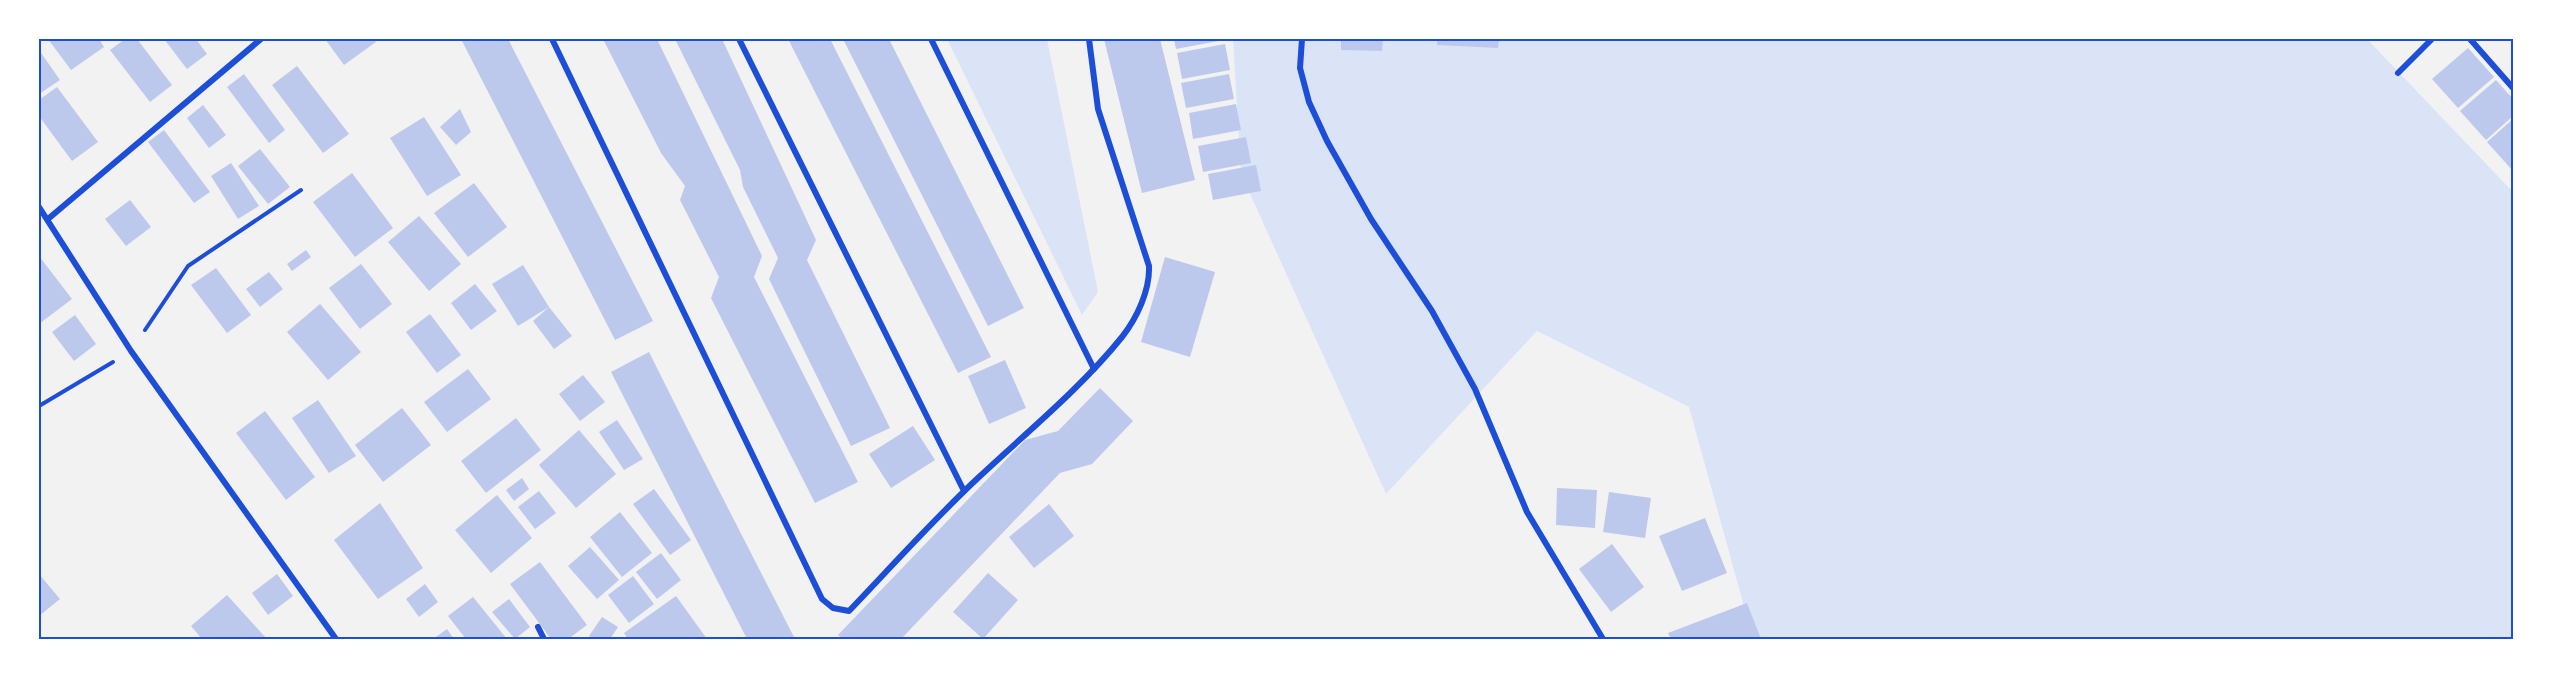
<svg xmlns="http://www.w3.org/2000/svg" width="2552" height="678" font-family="'Fira Sans',sans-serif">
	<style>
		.green { fill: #dbe4f7 }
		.building { fill: #bdc9ec }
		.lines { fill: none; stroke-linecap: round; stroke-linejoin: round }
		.path { stroke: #1d4ed8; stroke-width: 4 }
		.minor { stroke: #1d4ed8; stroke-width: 6 }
		.neatline { fill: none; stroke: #1d4ed8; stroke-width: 2 }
	</style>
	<rect width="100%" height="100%" fill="#f2f2f2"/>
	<g class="green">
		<path d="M947 39H1047L1098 292 1082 315Z"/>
		<path d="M1233 39H2367L2513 192V639H1753L1689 407 1537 331 1386 494 1241 174Z"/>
	</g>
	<g class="building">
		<path d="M48 39H99L104 47 71 70Z"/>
		<path d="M125 39H137L172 85 150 102 110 50Z"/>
		<path d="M164 39H196L207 54 187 69Z"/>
		<path d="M325 39H374L376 42 344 65Z"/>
		<path d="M461 39H508L653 321 615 340Z"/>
		<path d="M603 39H657L762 256 754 277 858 482 815 503 711 298 719 277 680 200 685 186 661 153Z"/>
		<path d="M675 39H722L816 240 807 260 890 428 851 446 769 279 778 258 743 187 740 170Z"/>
		<path d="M788 39H830L991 357 958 373Z"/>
		<path d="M843 39H889L1024 308 988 326Z"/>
		<path d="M1104 39H1160L1195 180 1142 193Z"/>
		<path d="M1174 39H1224V40L1176 49Z"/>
		<path d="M1341 39H1383L1382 51 1341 50Z"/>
		<path d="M1437 39H1499L1498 48 1437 45Z"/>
		<path d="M1225 44 1230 70 1182 79 1177 53Z"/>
		<path d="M2468 48 2494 77 2458 108 2432 79Z"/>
		<path d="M39 50 60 80 39 94Z"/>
		<path d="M297 66 349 134 323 153 272 85Z"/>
		<path d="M244 74 285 130 269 143 227 87Z"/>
		<path d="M1229 74 1234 99 1186 108 1181 83Z"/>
		<path d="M2496 80 2513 99V116L2486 140 2460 111Z"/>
		<path d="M57 87 98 142 72 161 39 116V100Z"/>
		<path d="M1236 104 1241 130 1193 139 1189 113Z"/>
		<path d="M203 105 226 135 209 148 187 118Z"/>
		<path d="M460 109 471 132 456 145 440 127Z"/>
		<path d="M424 117 461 175 427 196 390 138Z"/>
		<path d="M2513 119V171L2487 142Z"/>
		<path d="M164 130 210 192 194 203 148 142Z"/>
		<path d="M1246 137 1251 163 1203 172 1198 146Z"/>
		<path d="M260 149 290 187 268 204 238 166Z"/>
		<path d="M231 163 259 206 238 219 211 176Z"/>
		<path d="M1256 165 1261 191 1213 200 1208 174Z"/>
		<path d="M352 173 393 228 355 257 313 202Z"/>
		<path d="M474 183 507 227 468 257 434 213Z"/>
		<path d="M130 200 151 227 126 246 105 219Z"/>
		<path d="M419 216 461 264 429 291 388 242Z"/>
		<path d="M306 250 311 257 292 271 287 264Z"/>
		<path d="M39 256 72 299 39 324Z"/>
		<path d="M1165 257 1215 272 1190 357 1141 342Z"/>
		<path d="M361 264 392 304 360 329 329 288Z"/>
		<path d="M523 265 549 307 572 336 554 349 533 321 549 307 518 326 492 284Z"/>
		<path d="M216 268 251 315 227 333 191 285Z"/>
		<path d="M269 272 283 289 260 307 246 289Z"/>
		<path d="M475 284 497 311 471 330 451 303Z"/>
		<path d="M320 304 361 352 328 380 287 332Z"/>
		<path d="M430 314 461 355 437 373 406 332Z"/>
		<path d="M75 315 96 344 74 361 52 332Z"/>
		<path d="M649 352 689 432 795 639H747L692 531 611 372Z"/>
		<path d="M1005 360 1026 408 989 424 968 376Z"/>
		<path d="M468 369 491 399 447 432 424 402Z"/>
		<path d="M583 375 605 402 580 421 559 394Z"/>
		<path d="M1100 388 1133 421 1092 464 1060 473 901 639H843L838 635 1025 440 1058 431Z"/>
		<path d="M318 400 356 456 329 473 292 418Z"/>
		<path d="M402 408 431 445 383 482 355 445Z"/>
		<path d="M265 411 315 477 286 500 236 433Z"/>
		<path d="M516 418 541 450 486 493 461 461Z"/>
		<path d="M617 420 643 459 624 470 599 432Z"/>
		<path d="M913 426 935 460 891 488 869 454Z"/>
		<path d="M579 430 616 474 576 508 539 465Z"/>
		<path d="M522 478 529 489 514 501 506 490Z"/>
		<path d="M1557 488 1597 490 1595 528 1556 525Z"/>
		<path d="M654 489 691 540 670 555 633 504Z"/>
		<path d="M539 491 556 513 535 529 518 507Z"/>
		<path d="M1609 492 1651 498 1645 538 1603 532Z"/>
		<path d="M497 495 532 538 491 573 455 530Z"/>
		<path d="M380 503 423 568 378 599 334 540Z"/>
		<path d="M1049 504 1074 536 1034 568 1009 537Z"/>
		<path d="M620 512 652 553 622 577 590 537Z"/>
		<path d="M1705 518 1727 573 1682 591 1659 536Z"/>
		<path d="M1612 544 1644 587 1611 612 1579 569Z"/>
		<path d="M590 547 619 580 597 599 568 566Z"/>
		<path d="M661 553 681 580 657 599 636 572Z"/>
		<path d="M540 562 587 625 568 639H551L510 584Z"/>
		<path d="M988 573 1018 600 983 639 953 612Z"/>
		<path d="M39 574 60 599 39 616Z"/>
		<path d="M277 574 293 596 268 615 252 593Z"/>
		<path d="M633 576 654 604 629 623 608 595Z"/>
		<path d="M425 584 438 602 419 617 406 599Z"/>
		<path d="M227 595 267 639H202L191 626Z"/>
		<path d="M676 596 707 639H628L624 633Z"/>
		<path d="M473 597 507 639H466L448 616Z"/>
		<path d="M509 599 530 627 515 639 492 612Z"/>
		<path d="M1747 603 1761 639H1671L1668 633Z"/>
		<path d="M602 617 618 627 610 639H593L589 636Z"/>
		<path d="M447 629 454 639H433Z"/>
	</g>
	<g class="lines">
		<g class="path">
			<path d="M145 330 188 266 301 190"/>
			<path d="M39 406 113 362"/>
		</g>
		<g class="minor">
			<path d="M552 39 822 599 833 608 849 611C892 566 934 519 979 477 1027 432 1081 388 1122 337 1137 318 1150 290 1149 266L1098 109 1089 39"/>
			<path d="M739 39 964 491"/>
			<path d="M931 39 1094 369"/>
			<path d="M1302 39 1300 68 1309 102 1327 141 1371 219 1432 311 1475 389 1527 512 1603 639"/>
			<path d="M2470 39 2513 88"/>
			<path d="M2398 73 2432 39"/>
			<path d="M39 207 131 351 336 639"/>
			<path d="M48 219 261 39"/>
			<path d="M538 627 544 639"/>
		</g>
	</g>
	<rect width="2552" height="678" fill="none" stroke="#ffffff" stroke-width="81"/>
	<rect x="40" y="40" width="2472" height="598" class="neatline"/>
</svg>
